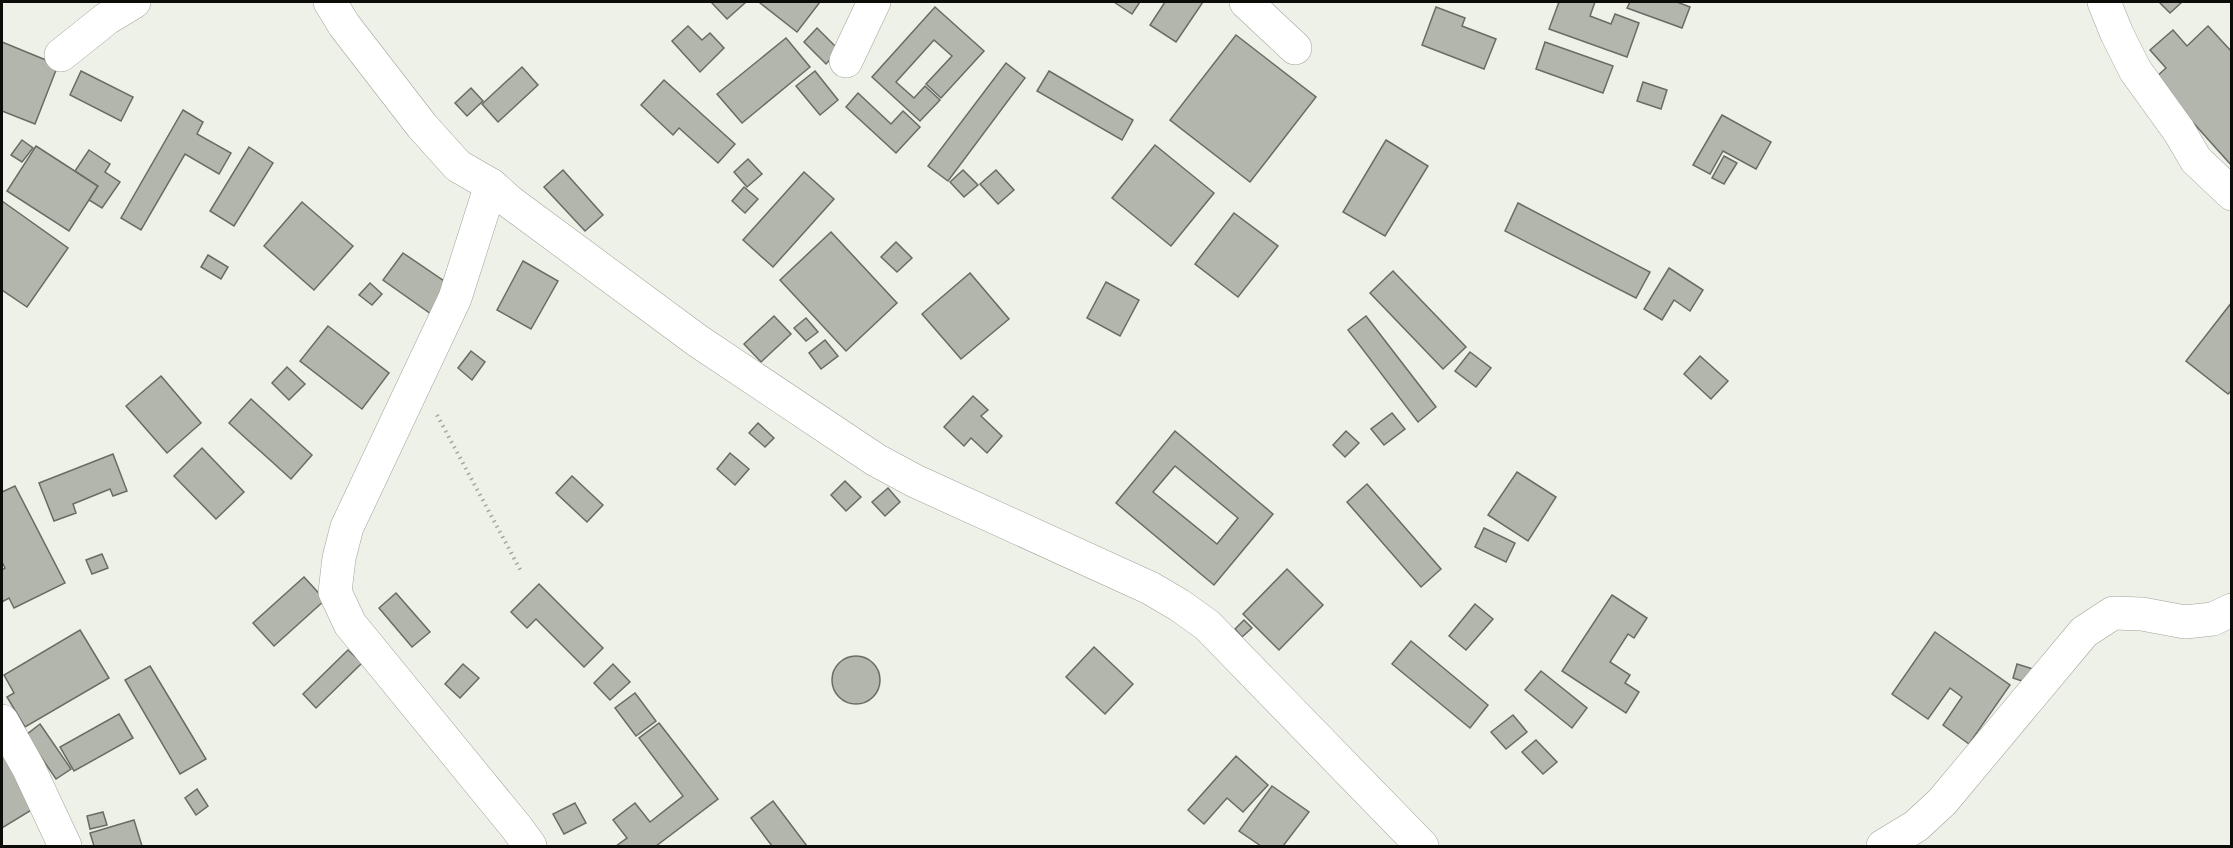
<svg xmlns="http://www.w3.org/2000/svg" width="2233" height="848" font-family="Arial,sans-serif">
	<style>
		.building { fill: #b3b6ad; stroke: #6a6c64; stroke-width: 1.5; fill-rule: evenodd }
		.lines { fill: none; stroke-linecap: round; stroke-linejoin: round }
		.minor-casing { stroke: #a0a39a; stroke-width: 34 }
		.path { stroke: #a4a69f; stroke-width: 4; stroke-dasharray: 1.5 4.5; stroke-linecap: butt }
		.minor { stroke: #fff; stroke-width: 33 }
	</style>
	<rect width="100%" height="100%" fill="#eef1e7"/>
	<g class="building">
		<path d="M711 2H746L727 19Z"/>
		<path d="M761 2H820L797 32 760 3Z"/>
		<path d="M1114 2H1140L1132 14Z"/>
		<path d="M1165 2H1203L1176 42 1150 25Z"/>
		<path d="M1559 2H1595L1590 16 1611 24 1615 14 1639 23 1627 57 1549 29Z"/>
		<path d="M1630 2H1677L1690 7 1682 28 1627 8Z"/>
		<path d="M2159 2H2182L2170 13Z"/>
		<path d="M935 7 984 51 941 98 926 84 952 56 934 40 896 82 914 98 925 86 940 100 920 121 872 77Z"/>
		<path d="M1436 7 1465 18 1462 26 1496 39 1484 69 1422 45Z"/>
		<path d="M688 26 702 40 710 33 724 48 700 72 672 41Z"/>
		<path d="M2208 26 2232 52V166L2154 79 2166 68 2150 50 2173 30 2187 46Z"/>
		<path d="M817 28 839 50 826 64 804 42Z"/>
		<path d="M1236 35 1316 97 1250 182 1170 120Z"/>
		<path d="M786 38 810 67 742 123 717 94Z"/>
		<path d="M2 42 58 65 35 124 2 111Z"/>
		<path d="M1545 42 1613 66 1603 93 1536 69Z"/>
		<path d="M1006 63 1025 78 948 181 928 166Z"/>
		<path d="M522 67 538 85 498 122 482 104Z"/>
		<path d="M81 71 133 97 121 121 70 95Z"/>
		<path d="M815 71 838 100 820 115 796 86Z"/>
		<path d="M1049 71 1133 120 1122 140 1037 91Z"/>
		<path d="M664 80 735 144 718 163 679 128 673 135 641 105Z"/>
		<path d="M1643 82 1667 90 1661 109 1637 101Z"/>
		<path d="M471 88 483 101 467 116 455 103Z"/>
		<path d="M858 93 891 124 903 111 920 127 896 153 846 107Z"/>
		<path d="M183 110 203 122 197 134 231 153 219 174 185 154 141 230 121 218Z"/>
		<path d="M1722 115 1771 142 1756 169 1723 151 1710 174 1693 165Z"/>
		<path d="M22 140 33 148 22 162 11 155Z"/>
		<path d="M1386 140 1428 166 1385 236 1343 212Z"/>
		<path d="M1155 145 1214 193 1171 246 1112 198Z"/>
		<path d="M36 146 98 186 69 231 7 191Z"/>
		<path d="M249 147 273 163 234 226 210 211Z"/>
		<path d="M89 150 110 164 105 172 120 182 102 208 89 200 98 186 75 171Z"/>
		<path d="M1724 156 1737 163 1724 184 1712 178Z"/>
		<path d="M748 159 762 174 747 187 734 172Z"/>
		<path d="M563 170 603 215 585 231 544 187Z"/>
		<path d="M963 170 978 185 964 197 950 182Z"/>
		<path d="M996 170 1014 190 998 204 980 184Z"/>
		<path d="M804 172 834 199 773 267 743 240Z"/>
		<path d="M744 187 758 199 745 213 732 201Z"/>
		<path d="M2 201 68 248 27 307 2 290Z"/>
		<path d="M302 202 353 246 314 290 264 246Z"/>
		<path d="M1518 203 1650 272 1636 298 1505 231Z"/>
		<path d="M1234 213 1278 246 1238 297 1195 264Z"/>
		<path d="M831 232 897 303 846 351 780 280Z"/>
		<path d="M896 242 912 258 897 272 881 257Z"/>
		<path d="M403 253 450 285 431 314 383 280Z"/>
		<path d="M208 255 228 267 221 279 201 267Z"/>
		<path d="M523 261 558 281 531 329 497 310Z"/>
		<path d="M1669 268 1703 290 1690 311 1674 300 1662 320 1644 309Z"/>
		<path d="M1393 271 1466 347 1443 369 1370 293Z"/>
		<path d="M970 273 1009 319 961 359 922 314Z"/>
		<path d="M1106 282 1139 300 1120 336 1087 318Z"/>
		<path d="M370 283 382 294 372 305 359 295Z"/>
		<path d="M2232 302V390L2228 394 2186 361Z"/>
		<path d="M774 316 791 334 761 362 744 344Z"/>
		<path d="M1366 316 1436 407 1418 422 1348 330Z"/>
		<path d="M806 318 818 332 806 341 794 328Z"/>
		<path d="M328 326 389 373 362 409 300 361Z"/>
		<path d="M825 340 838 356 821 369 809 353Z"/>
		<path d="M471 351 485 362 472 380 458 368Z"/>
		<path d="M1470 352 1491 368 1476 387 1455 371Z"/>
		<path d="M1700 356 1728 381 1711 399 1684 374Z"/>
		<path d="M287 367 305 384 289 400 272 383Z"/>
		<path d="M161 376 201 423 167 453 126 406Z"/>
		<path d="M973 396 988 410 981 416 1002 436 987 453 971 438 964 446 944 427Z"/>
		<path d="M251 399 312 455 291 479 229 423Z"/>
		<path d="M1392 413 1405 429 1384 445 1371 429Z"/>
		<path d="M758 423 774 438 765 447 749 433Z"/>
		<path d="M1175 431 1273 514 1214 585 1116 503ZM1175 466 1238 518 1217 544 1153 492Z"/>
		<path d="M1346 431 1359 443 1345 457 1333 445Z"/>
		<path d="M202 448 244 492 216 519 174 476Z"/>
		<path d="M730 453 749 469 735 485 717 469Z"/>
		<path d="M113 454 127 491 113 496 110 489 73 504 76 513 54 521 39 483Z"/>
		<path d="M1517 472 1556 497 1528 541 1488 515Z"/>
		<path d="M572 476 603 505 587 522 556 493Z"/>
		<path d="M845 481 861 497 846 511 831 495Z"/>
		<path d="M1367 484 1441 569 1421 587 1347 502Z"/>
		<path d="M15 486 65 583 14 608 9 598 2 602V570L5 568 2 562V492Z"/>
		<path d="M888 488 900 502 885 516 872 502Z"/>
		<path d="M1484 528 1515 543 1506 562 1475 547Z"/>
		<path d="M102 554 108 568 92 574 86 560Z"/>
		<path d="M1287 569 1323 605 1279 650 1243 614Z"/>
		<path d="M304 577 325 600 274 646 253 623Z"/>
		<path d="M539 584 603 648 584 667 536 619 527 628 511 612Z"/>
		<path d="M396 593 430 632 412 647 379 608Z"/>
		<path d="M1612 595 1647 618 1634 638 1628 634 1610 662 1630 675 1625 683 1639 692 1626 713 1562 671Z"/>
		<path d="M1475 604 1493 619 1466 650 1449 636Z"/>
		<path d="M1244 620 1252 628 1242 637 1235 629Z"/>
		<path d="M80 630 109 678 25 727 7 697 14 693 4 675Z"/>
		<path d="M1935 632 2010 685 1969 744 1943 725 1962 697 1950 688 1928 719 1892 694Z"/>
		<path d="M1411 641 1488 705 1470 728 1392 664Z"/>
		<path d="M1094 647 1133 684 1105 714 1066 677Z"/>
		<path d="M348 650 362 663 316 708 303 694Z"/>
		<circle cx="856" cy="680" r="24"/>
		<path d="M463 664 479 678 460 698 445 684Z"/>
		<path d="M613 664 630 682 610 700 594 683Z"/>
		<path d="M2017 664 2033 669 2028 683 2013 678Z"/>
		<path d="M150 666 206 759 180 774 125 680Z"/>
		<path d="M1541 671 1587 708 1572 728 1525 690Z"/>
		<path d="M635 693 656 721 636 736 615 708Z"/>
		<path d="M119 714 133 738 74 771 60 747Z"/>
		<path d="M1513 715 1527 732 1506 749 1491 732Z"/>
		<path d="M659 723 718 799 656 846H616L627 838 613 820 635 803 650 822 683 796 639 738Z"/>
		<path d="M40 724 71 769 56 779 26 735Z"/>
		<path d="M1536 740 1557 762 1543 774 1522 752Z"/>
		<path d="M2 745 38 806 2 828Z"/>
		<path d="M1236 756 1268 785 1243 812 1227 798 1204 824 1188 810Z"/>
		<path d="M1272 786 1309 812 1283 846H1261L1239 831Z"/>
		<path d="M197 789 208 806 196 815 185 798Z"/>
		<path d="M773 801 807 846H772L751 818Z"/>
		<path d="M575 803 586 823 564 834 553 814Z"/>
		<path d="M103 812 107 825 90 829 87 816Z"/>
		<path d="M134 820 142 846H94L90 833Z"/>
	</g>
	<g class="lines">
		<g class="minor-casing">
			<g id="minor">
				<path d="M330 2 344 25 422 126 458 166 491 185 510 202 698 341 876 460 915 481 1150 588 1179 605 1207 625 1422 846"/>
				<path d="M1246 2 1295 48"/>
				<path d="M2104 2 2117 34 2135 70 2179 131 2196 160 2232 194"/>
				<path d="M61 55 106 19 134 2"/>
				<path d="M846 61 874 2"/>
				<path d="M491 185 455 298 347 527 339 558 335 592 350 624 517 828 530 846"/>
				<path d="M2 721 29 769 65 846"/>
				<path d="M1883 846 1916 826 1942 802 2084 632 2113 613 2142 614 2185 622 2213 619 2232 610"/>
			</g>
		</g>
		<path class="path" d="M437 415 522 573"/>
		<use href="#minor" class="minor"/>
	</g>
	<rect width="2233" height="848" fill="none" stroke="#0c0c09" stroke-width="6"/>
</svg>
